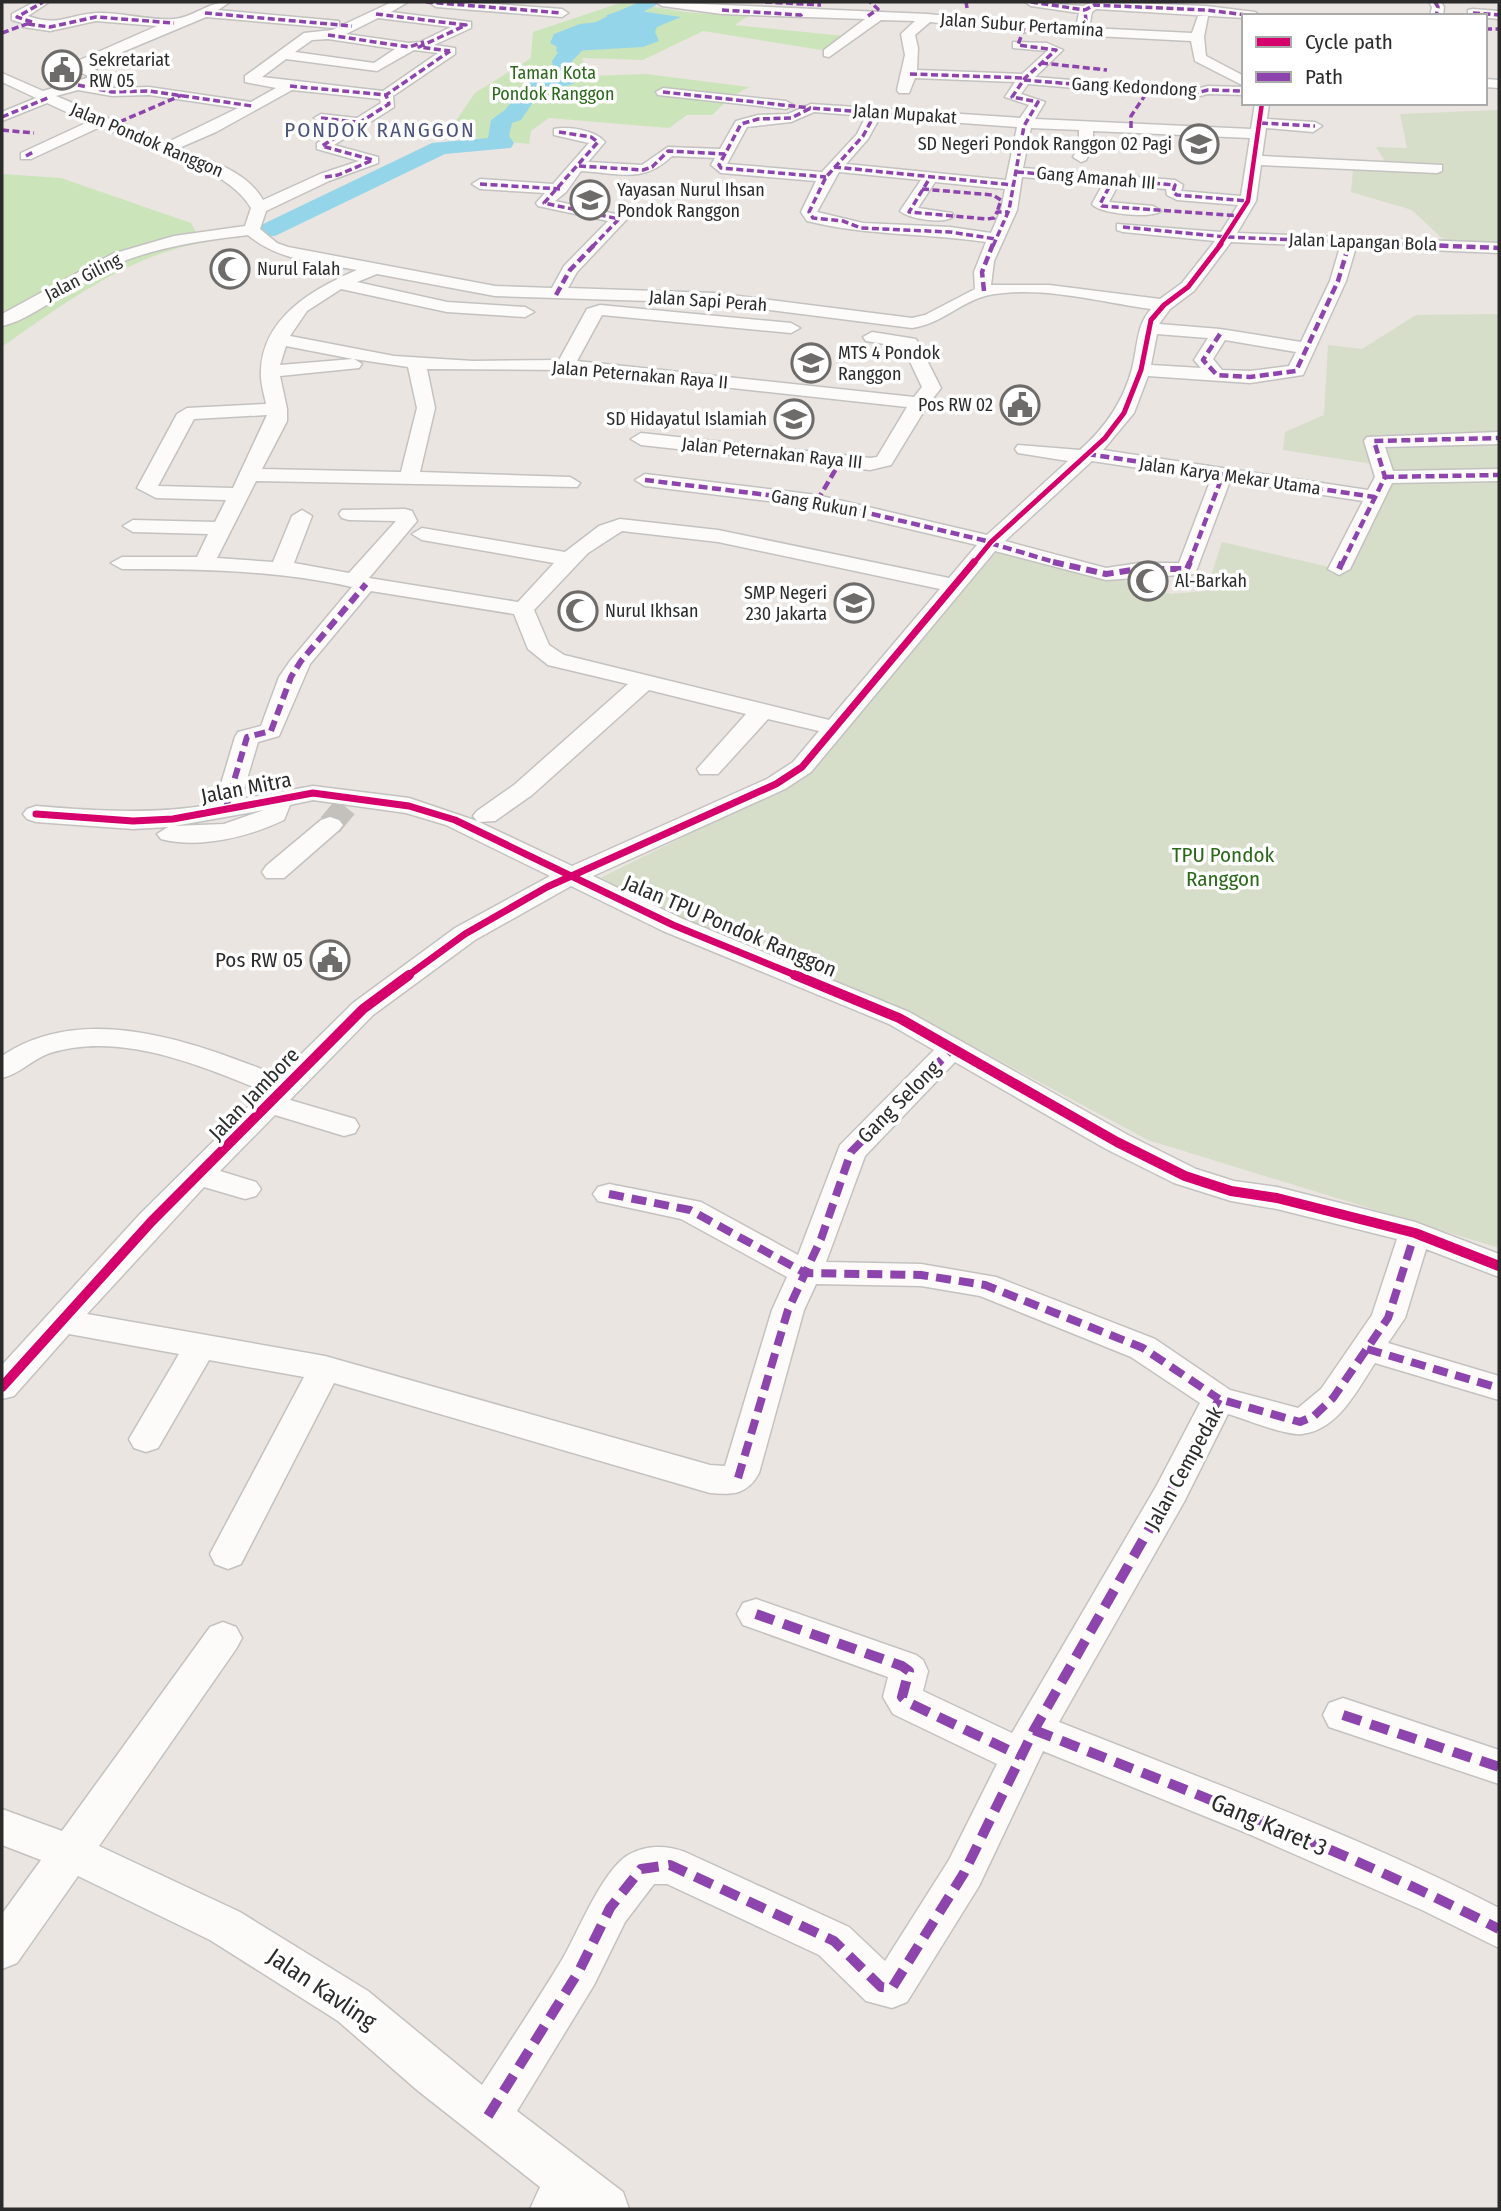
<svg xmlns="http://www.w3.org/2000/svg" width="1501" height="2211" font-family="'Fira Sans Condensed',sans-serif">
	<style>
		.green { fill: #cce4ba }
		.cemetery { fill: #d6ddc8 }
		.water { fill: #95d5ea }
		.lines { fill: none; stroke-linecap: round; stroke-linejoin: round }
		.river { fill: #95d5ea; fill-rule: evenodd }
		.minor-tunnel { stroke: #c4c0bc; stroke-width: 24; stroke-dasharray: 24 12; stroke-linecap: butt }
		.minor-casing { stroke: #c3c2c1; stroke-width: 3 }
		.minor { fill: #fcfbfa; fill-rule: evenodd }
		.quiet-far4 { stroke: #8e44ad; stroke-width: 3.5; stroke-dasharray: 7 3.5; stroke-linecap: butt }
		.quiet-far3 { stroke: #8e44ad; stroke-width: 4.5; stroke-dasharray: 9 4.5; stroke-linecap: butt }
		.quiet-far2 { stroke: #8e44ad; stroke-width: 6; stroke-dasharray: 11 6; stroke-linecap: butt }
		.quiet-far1 { stroke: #8e44ad; stroke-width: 8; stroke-dasharray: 15 8; stroke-linecap: butt }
		.quiet { stroke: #8e44ad; stroke-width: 10; stroke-dasharray: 19 10; stroke-linecap: butt }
		.cycleway-far3-casing { stroke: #fff; stroke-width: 6 }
		.cycleway-far2-casing { stroke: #fff; stroke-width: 8 }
		.cycleway-far1-casing { stroke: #fff; stroke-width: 10 }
		.cycleway-casing { stroke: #fff; stroke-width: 14 }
		.cycleway-far3 { stroke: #d6006c; stroke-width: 4.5 }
		.cycleway-far2 { stroke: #d6006c; stroke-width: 5 }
		.cycleway-far1 { stroke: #d6006c; stroke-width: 7 }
		.cycleway { stroke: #d6006c; stroke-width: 10 }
		.labels { text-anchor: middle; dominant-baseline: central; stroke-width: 7; stroke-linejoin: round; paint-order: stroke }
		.far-street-label { font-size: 18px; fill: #2b2b2b; stroke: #fff }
		.far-poi-label { font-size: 18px; fill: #2b2b2b; stroke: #fff; text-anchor: start }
		.far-park-label { font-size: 18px; fill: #2b691a; stroke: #fff }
		.far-quarter-label { font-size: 21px; letter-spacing: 2px; fill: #4b547c; stroke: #fff }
		.street-label { font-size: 21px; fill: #2b2b2b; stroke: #fff }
		.park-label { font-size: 21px; fill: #2b691a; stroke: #fff }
		.poi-label { font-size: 21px; fill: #2b2b2b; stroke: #fff; text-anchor: end }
		.near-street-label { font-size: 24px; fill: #2b2b2b; stroke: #fff }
	</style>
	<rect width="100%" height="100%" fill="#eae5e0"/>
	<g class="green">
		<path d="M623 2 686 12 707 14 715 10 751 14 735 25 845 36 827 51 703 31 643 60 582 58 588 76 646 74 749 87 731 97 712 115H687L669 128 549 118 531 131 529 144 446 135 475 93 531 58 533 32Z"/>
		<path d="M2 174 61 178 191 223 196 232 207 242C131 253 63 304 2 347Z"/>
	</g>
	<g class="cemetery">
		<path d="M1499 110V246L1447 243 1412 210 1351 192 1353 170 1389 168 1376 147 1407 148 1400 114Z"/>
		<path d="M1499 314V1248L1148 1140 914 1015 592 882 805 777 998 550 1025 553 1171 594 1206 591 1222 542 1342 570 1385 466 1283 450 1285 432 1324 415 1328 345 1362 349 1416 315Z"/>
	</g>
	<path class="water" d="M625 9 681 17 657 27 655 32 659 41 643 47 556 52 557 47 550 43 554 34 580 24 606 21 607 15Z"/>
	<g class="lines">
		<path class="river" d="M639 2H662L597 36 572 61 576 80 573 84 540 92 521 120 512 123 509 136 514 143 511 148 445 154 275 236H259L255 231 259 226 432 143 488 138 491 120 505 110 526 83 555 76 552 61C574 28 604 18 639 2Z"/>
		<path class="minor-tunnel" d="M330 825 350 801"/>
		<g class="minor-casing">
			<g id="minor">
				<path d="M34 2H49L28 16C60 27 66 15 97 13 122 12 148 21 174 19 195 17 209 1 230 2L218 10 339 21V27L334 28 206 17 89 66 110 78 95 85 112 88 149 87 251 102 276 88 245 82V76L304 33 332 30 392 2H408L391 12 471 22V28L434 45 455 48V54L393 96 394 107 334 145 378 157V163L329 181 266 211 260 229 277 243 288 247 495 286 552 288 564 266 608 221 538 206 536 203 545 193 480 189 472 184 480 179 553 184 589 143 554 135V129C569 126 595 130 605 142L588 162 642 165 668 147 720 149 736 121 758 115 788 114 811 104 1020 118 1029 105 1005 97 1015 82 915 78 909 93H899L897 90 905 55 901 34 915 21 881 20 829 57 824 56V50L865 19 722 14 662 6 656 2 927 14 1076 27 1079 13 1031 6 1025 2 1083 6 1092 2H1107L1206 6 1255 12 1261 16H1244V18L1096 9 1092 12 1089 28 1192 33 1198 16H1208L1204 37 1206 56 1244 76V86L1195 61 1191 41 1020 32 930 22 915 35 918 48 917 70 1022 74 1047 51 1013 48V42L1047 43 1063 50 1035 77 1192 90 1208 86 1244 87V95L1208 94 1192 98 1028 84 1021 94 1045 102 1035 119 1251 129 1255 103H1269L1267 119 1315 122 1322 126 1313 132 1266 128 1262 156 1442 165V171L1437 173 1261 165 1256 201 1237 233 1499 243V253L1356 247 1346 281 1303 375 1250 383 1148 376 1134 413 1103 450 1368 490 1375 477 1364 441 1367 437 1499 432V444L1385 447 1393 471 1499 469V481L1392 483 1350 569 1339 575 1328 569 1363 501 1230 481 1195 574 1106 580 995 551 811 772 785 789 593 876 683 919 909 1012 1128 1135 1196 1169 1234 1181 1277 1187 1415 1222 1499 1254V1277L1426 1249 1405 1318 1388 1343 1499 1376V1400L1375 1363C1357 1390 1338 1430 1302 1434 1286 1436 1245 1419 1228 1414L1184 1502 1059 1722C1207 1781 1358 1835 1499 1908V1948L1422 1910 1244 1832 1043 1751 979 1886 907 2002 892 2008 866 2001 819 1955 667 1884H654L625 1922 594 1985 517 2111 623 2192 629 2209H530L540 2187 417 2090 338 2021 210 1940 78 1876 17 1963 2 1969V1914L41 1860 2 1845V1809L62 1831 210 1627 223 1622 236 1627 242 1638 236 1649 99 1846 240 1912 368 1991 482 2085C509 2043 537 2001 563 1958 578 1932 602 1871 628 1855 646 1845 666 1845 685 1852L849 1927 885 1961 949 1860 997 1764 893 1714 883 1697 888 1677 743 1625 737 1614 743 1603 756 1599 916 1655 923 1660 928 1671 923 1691 1012 1733 1157 1485 1200 1403 1131 1357 980 1296 921 1286 816 1284 804 1310 759 1473C747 1495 732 1495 710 1493L334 1383 241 1564 228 1569 215 1564 210 1554 304 1377 209 1360 158 1448 146 1452 134 1448 129 1439 179 1354 69 1334 14 1396 2 1399V1365L140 1214 264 1091C199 1065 120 1031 50 1053 32 1059 20 1074 2 1078V1056C84 1000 197 1043 279 1076L353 1003 455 928 550 876 446 825 406 813 313 800 290 805 284 820C248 837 200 849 161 839L157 834 168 827 133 829 36 822 27 819 23 814 27 809 36 806C97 811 154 815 215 804L235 737 238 732 261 726 279 677 290 661 352 587C276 570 199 569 122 569L111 563 122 557H197L208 534 133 532 123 526 133 520 215 522 226 500 156 498 137 488 177 414 187 408 266 404C264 393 260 382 261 371 263 317 313 289 357 270 319 263 279 261 248 235 196 241 144 249 96 273 69 288 31 320 2 326V314L112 254 174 236 245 226 251 208C230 169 143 144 100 127L31 159H21V153L88 122 47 103 2 121V112L36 98 2 82V73L43 91 90 77 73 69V63L157 26 96 21 50 31 23 27 22 23 12 20V14ZM378 18 451 27 420 42 409 43 346 34ZM328 39 395 49 374 63 295 52 312 40ZM414 50 438 53 383 91 262 77 286 59 377 71ZM78 90 112 96 149 95 238 108 166 143 56 96ZM292 90 380 99 381 103 357 118 321 114 314 118 321 122 345 125 317 143V149L359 161 320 174 263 200C246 170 209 161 179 148L216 132ZM814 112 866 116 857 134 822 172 727 164 747 127 791 122ZM880 117 1017 127 1006 180 846 164 868 139ZM1031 128 1079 130V147L1073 157 1081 162 1086 160 1093 147V131L1250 138 1241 196 1181 191 1183 185 1175 180 1023 168ZM672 156 715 158 711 165 721 173 816 181 801 212 807 221C866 236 926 233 986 242L974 272 975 289 925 315 912 318 714 293 568 288 577 272 627 219 625 216 555 201 566 192 581 171C618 173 644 184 672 156ZM839 172 921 180 900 211C909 219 945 225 954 216L952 213 918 208 935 182 1005 189 1001 210 991 233 950 227 863 223 817 212ZM1022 177 1103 184 1092 204C1099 214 1153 219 1161 211L1153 206 1109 202 1118 185 1166 189 1167 195 1177 200 1238 205 1221 232 1117 224V230L1123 232 1215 241 1182 283 1160 299 1049 285H991L994 261 1017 210ZM1231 242 1340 247 1330 281 1301 342 1220 329 1159 324 1170 309 1194 291ZM377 274 495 296 714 303 912 328C941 324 959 303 985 296 1038 284 1099 302 1151 309 1136 326 1138 346 1132 369 1123 402 1105 428 1080 450L1018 445 1015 449 1018 453 1068 461 987 535 817 495 645 474 635 480 645 486 817 507 977 545 949 578 718 530 620 519 599 526 565 552 422 528 412 534 422 540 554 563 518 602 369 578 417 521 412 511 405 509 342 510 339 514 342 518 349 520 396 521 349 573 294 563 312 516 302 510 292 516 273 562 217 558 256 481 577 487 580 483 570 477 420 472 435 408 427 369 565 370 907 407 877 457 870 458 641 433 631 439 641 445 870 470 891 465 927 406 941 388 916 339 872 332 863 337 866 341 903 347 922 387 914 397 577 361 602 315 791 333 800 328 791 323 600 305 587 309 559 360 473 361 394 356 290 336 307 311 341 289 447 312 525 317 534 312 525 307 447 302 357 282ZM1157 334 1208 338 1194 360 1201 368 1151 365ZM1225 340 1296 352 1289 366 1250 371 1222 370 1213 359ZM286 346 353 359 280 365ZM354 359 408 367 417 408 401 472 262 469 287 421V409L280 376 359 368 362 364ZM267 415 233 488 158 486 194 419ZM1092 461 1211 479 1179 563H1139L1106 568 1005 541ZM622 531 718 542 940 589 829 720 564 655 549 645 534 610 588 553ZM371 591 514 614 528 649 548 665 628 684 514 785 477 811 473 816 477 821 409 798 313 786 241 799 258 742 279 736 310 664ZM649 690 746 714 697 769 700 774H718L768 719 819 731 793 762 767 779 572 866 479 822 495 821 532 795ZM264 810 224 824 174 826ZM571 886 663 931 889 1024 934 1050 840 1145 798 1255 701 1202 609 1184 598 1187 593 1194 598 1201 681 1219 787 1277 772 1310 725 1466 710 1465 325 1356 87 1314 204 1187 245 1199 256 1196 261 1189 256 1182 220 1171 275 1115 344 1136 355 1133 359 1126 355 1119 290 1100 373 1015 475 940ZM955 1062 1106 1149 1174 1183 1231 1201 1277 1209 1397 1239 1372 1315 1321 1389 1298 1408 1230 1390 1155 1339 996 1277 921 1264 826 1262 865 1156Z"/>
				<path d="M468 2 562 9 568 13 562 17 436 7 430 3Z"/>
				<path d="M1429 2H1441L1444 7 1443 16H1430L1432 7Z"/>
				<path d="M1473 9 1499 11V19L1468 16V10Z"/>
				<path d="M1485 79 1499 80V88L1485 87Z"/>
				<path d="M663 88 786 101 793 105 786 109 658 95 656 92Z"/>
				<path d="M330 817 339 820 343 825 339 830 284 878H266L262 872 266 866 321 820Z"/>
				<path d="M1343 1698 1499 1750V1784L1329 1727 1323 1715 1329 1703Z"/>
			</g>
		</g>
		<use href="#minor" class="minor"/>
		<g class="quiet-far4">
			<path d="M426 2 562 13"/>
			<path d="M765 2 821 5"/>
			<path d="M966 2 967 8"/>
			<path d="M1031 2 1085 10"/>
			<path d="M1435 2 1438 7 1436 16"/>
			<path d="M722 10 801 15 804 12"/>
			<path d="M205 13 352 26"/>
			<path d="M1473 13 1499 15"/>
			<path d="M376 14 466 25 419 47 450 51"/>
			<path d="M868 16 878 9 870 2"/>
			<path d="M32 22 17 17 43 2"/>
			<path d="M28 24 50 27 96 17 174 23"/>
			<path d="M1485 29H1499"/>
			<path d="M1081 31 1086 21 1085 10 1094 5 1206 10 1255 16"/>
			<path d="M2 33 32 22"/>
			<path d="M328 35 409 47 424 42"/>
			<path d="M1041 63 1107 70"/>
			<path d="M910 74 1025 78"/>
			<path d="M1024 80 1192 94 1208 90 1244 91"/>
			<path d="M78 85 112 92 149 91 252 106"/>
			<path d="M290 86 386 95 450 51"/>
			<path d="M663 92 811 108"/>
			<path d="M876 112 863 136 826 177 809 212 813 218 843 221 861 228 950 232 996 239"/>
			<path d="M2 117 50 97"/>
			<path d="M321 118 356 122"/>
			<path d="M1261 123 1315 126"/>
			<path d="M110 126 182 95"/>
			<path d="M1131 128V116L1148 91"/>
			<path d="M2 130 34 133"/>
			<path d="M559 132 591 137 598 142 544 203 619 219 593 246"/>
			<path d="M725 154 719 165 721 168 826 177"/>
			<path d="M26 156 35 151"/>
			<path d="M579 166 643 170 652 167 668 151 725 154 741 124 758 119 791 118 811 108 895 114"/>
			<path d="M834 167 1013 185"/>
			<path d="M1017 172 1175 185 1173 192 1177 195 1248 201"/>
			<path d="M325 177 338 175 373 160 322 146 389 104 386 95"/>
			<path d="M1114 178 1100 204 1102 206 1241 216"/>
			<path d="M928 181 909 212 987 219 994 218 997 212H1008"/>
			<path d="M480 184 560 189"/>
			<path d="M922 189 993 195 1001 200 997 212"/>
			<path d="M1123 227 1226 237 1442 246"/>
			<path d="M993 246 1009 210 1024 126 1038 102 1012 97 1025 78 1056 50 1018 45 1024 28"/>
			<path d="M1348 246 1349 243"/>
		</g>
		<g class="quiet-far3">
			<path d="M1399 244 1499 248"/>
			<path d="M984 291 982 272 993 244"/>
			<path d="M556 295 570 270 595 244"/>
			<path d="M1220 334 1203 360 1217 375 1250 377 1296 371 1338 281 1349 244"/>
			<path d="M1087 454 1374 497"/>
			<path d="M1385 477 1499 475"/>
			<path d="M645 480 817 501 991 542"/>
			<path d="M817 501 840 462"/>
			<path d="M990 543 1061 564"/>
			<path d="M1189 564 1222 477"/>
			<path d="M1342 564 1385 477 1374 441 1499 438"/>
		</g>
		<g class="quiet-far2">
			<path d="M1053 562 1106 574 1139 569H1187L1190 562"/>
			<path d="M1339 569 1342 562"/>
			<path d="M225 811 247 737 271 731 291 677 301 661 366 584"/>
		</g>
		<g class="quiet-far1">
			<path d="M609 1194 690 1210 805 1273 921 1275 985 1285 1143 1348 1219 1399"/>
			<path d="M1367 1349 1499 1388"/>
			<path d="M738 1478 788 1310 821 1239 851 1152 954 1047"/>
			<path d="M1158 1514 1219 1399 1300 1422 1314 1416 1333 1398 1388 1318 1415 1233"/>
		</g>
		<g class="quiet">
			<path d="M756 1614 902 1666 909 1671 902 1697 907 1702 1021 1756"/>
			<path d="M1343 1715 1499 1767"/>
			<path d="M1034 1730C1191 1792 1349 1852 1499 1929"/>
			<path d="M488 2116 579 1971 610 1908 641 1869 670 1865 834 1941 881 1987 892 1988 964 1873 1034 1730 1159 1512"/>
		</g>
		<g class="cycleway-far3-casing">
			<path id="cycleway-far3" d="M1219 246 1248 201 1262 103"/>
		</g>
		<g class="cycleway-far2-casing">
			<path id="cycleway-far2" d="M973 564 991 542 1105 438 1124 413 1141 370 1151 320 1164 305 1188 287 1221 244"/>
		</g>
		<g class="cycleway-far1-casing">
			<g id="cycleway-far1">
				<path d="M36 814 133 821 173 819 313 793 409 806 455 820 673 925 800 977"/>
				<path d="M406 977 465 934 547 887 776 784 802 767 974 562"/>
			</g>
		</g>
		<g class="cycleway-casing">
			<g id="cycleway">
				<path d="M795 975 899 1018 1117 1142 1185 1176 1231 1191 1277 1198 1415 1233 1499 1266"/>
				<path d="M2 1387 151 1222 363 1009 409 975"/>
			</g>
		</g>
		<use href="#cycleway-far3" class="cycleway-far3"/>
		<use href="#cycleway-far2" class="cycleway-far2"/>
		<use href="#cycleway-far1" class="cycleway-far1"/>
		<use href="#cycleway" class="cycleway"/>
	</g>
	<defs>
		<g id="civic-ring" transform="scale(2.0125)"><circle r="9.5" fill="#fff" stroke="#6e6c6a" stroke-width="1.5"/><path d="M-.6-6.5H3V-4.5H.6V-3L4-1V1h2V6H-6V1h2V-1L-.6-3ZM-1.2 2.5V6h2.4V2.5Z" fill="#6e6c6a"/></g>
		<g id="school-ring" transform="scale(2.0125)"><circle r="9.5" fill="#fff" stroke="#6e6c6a" stroke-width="1.5"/><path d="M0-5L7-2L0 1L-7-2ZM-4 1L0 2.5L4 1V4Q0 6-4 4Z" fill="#6e6c6a"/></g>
		<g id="mosque-ring" transform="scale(2.0125)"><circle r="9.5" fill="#fff" stroke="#6e6c6a" stroke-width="1.5"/><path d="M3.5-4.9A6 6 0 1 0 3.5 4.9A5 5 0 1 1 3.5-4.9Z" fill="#6e6c6a"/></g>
	</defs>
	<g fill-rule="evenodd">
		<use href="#civic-ring" x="62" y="70"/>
		<use href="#school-ring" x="1199" y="144"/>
		<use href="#school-ring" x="590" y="200"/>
		<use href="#mosque-ring" x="230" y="269"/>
		<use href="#school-ring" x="811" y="363"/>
		<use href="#civic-ring" x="1020" y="405"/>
		<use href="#school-ring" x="794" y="419"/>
		<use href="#mosque-ring" x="1148" y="581"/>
		<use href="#school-ring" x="854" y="603"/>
		<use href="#mosque-ring" x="578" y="611"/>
		<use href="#civic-ring" x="330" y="960"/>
	</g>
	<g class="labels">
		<g class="far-street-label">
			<text transform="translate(1022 25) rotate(4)">Jalan Subur Pertamina</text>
			<text transform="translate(1134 87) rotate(3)">Gang Kedondong</text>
			<text transform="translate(905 114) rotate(4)">Jalan Mupakat</text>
			<text transform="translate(147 140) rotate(23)">Jalan Pondok Ranggon</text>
			<text transform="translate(1096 178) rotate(5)">Gang Amanah III</text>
			<text transform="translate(1363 242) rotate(2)">Jalan Lapangan Bola</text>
			<text transform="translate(83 277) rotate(-27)">Jalan Giling</text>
			<text transform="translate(708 301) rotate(4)">Jalan Sapi Perah</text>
			<text transform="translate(640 375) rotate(5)">Jalan Peternakan Raya II</text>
			<text transform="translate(772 453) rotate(6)">Jalan Peternakan Raya III</text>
			<text transform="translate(1230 476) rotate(8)">Jalan Karya Mekar Utama</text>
			<text transform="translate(819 504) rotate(10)">Gang Rukun I</text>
		</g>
		<g class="far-poi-label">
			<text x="89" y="60">Sekretariat<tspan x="89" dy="21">RW 05</tspan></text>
			<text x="1172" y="144" text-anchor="end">SD Negeri Pondok Ranggon 02 Pagi</text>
			<text x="617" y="190">Yayasan Nurul Ihsan<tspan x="617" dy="21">Pondok Ranggon</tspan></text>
			<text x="257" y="269">Nurul Falah</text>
			<text x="838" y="353">MTS 4 Pondok<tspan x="838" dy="21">Ranggon</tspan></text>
			<text x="993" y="405" text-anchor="end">Pos RW 02</text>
			<text x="767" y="419" text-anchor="end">SD Hidayatul Islamiah</text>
			<text x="1175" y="581">Al-Barkah</text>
			<text x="827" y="593" text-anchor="end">SMP Negeri<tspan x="827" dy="21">230 Jakarta</tspan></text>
			<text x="605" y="611">Nurul Ikhsan</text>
		</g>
		<g class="far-park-label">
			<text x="553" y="73">Taman Kota<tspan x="553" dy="21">Pondok Ranggon</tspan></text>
		</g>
		<g class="far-quarter-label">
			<text x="380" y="130">PONDOK RANGGON</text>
		</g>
		<g class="street-label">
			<text transform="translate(246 788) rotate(-11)">Jalan Mitra</text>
			<text transform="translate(730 926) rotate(23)">Jalan TPU Pondok Ranggon</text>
			<text transform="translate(254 1094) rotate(-46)">Jalan Jambore</text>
			<text transform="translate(899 1102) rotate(-45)">Gang Selong</text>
			<text transform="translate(1184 1468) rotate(-61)">Jalan Cempedak</text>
		</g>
		<g class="park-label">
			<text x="1223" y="855">TPU Pondok<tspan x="1223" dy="24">Ranggon</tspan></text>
		</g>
		<g class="poi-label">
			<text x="303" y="960">Pos RW 05</text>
		</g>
		<g class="near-street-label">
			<text transform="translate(1269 1825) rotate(23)">Gang Karet 3</text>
			<text transform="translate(322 1989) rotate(34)">Jalan Kavling</text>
		</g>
	</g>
	<rect width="1501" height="2211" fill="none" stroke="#2b2b2b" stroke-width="7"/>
	<rect x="1242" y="14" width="245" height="91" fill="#ffffff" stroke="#aaaaaa" stroke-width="2"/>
	<rect x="1256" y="37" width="35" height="10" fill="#d6006c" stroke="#aaaaaa" stroke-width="2"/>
	<text x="1305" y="49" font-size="21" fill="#2b2b2b">Cycle path</text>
	<rect x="1256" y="72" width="35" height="10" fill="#8e44ad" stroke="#aaaaaa" stroke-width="2"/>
	<text x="1305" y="84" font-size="21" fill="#2b2b2b">Path</text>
</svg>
